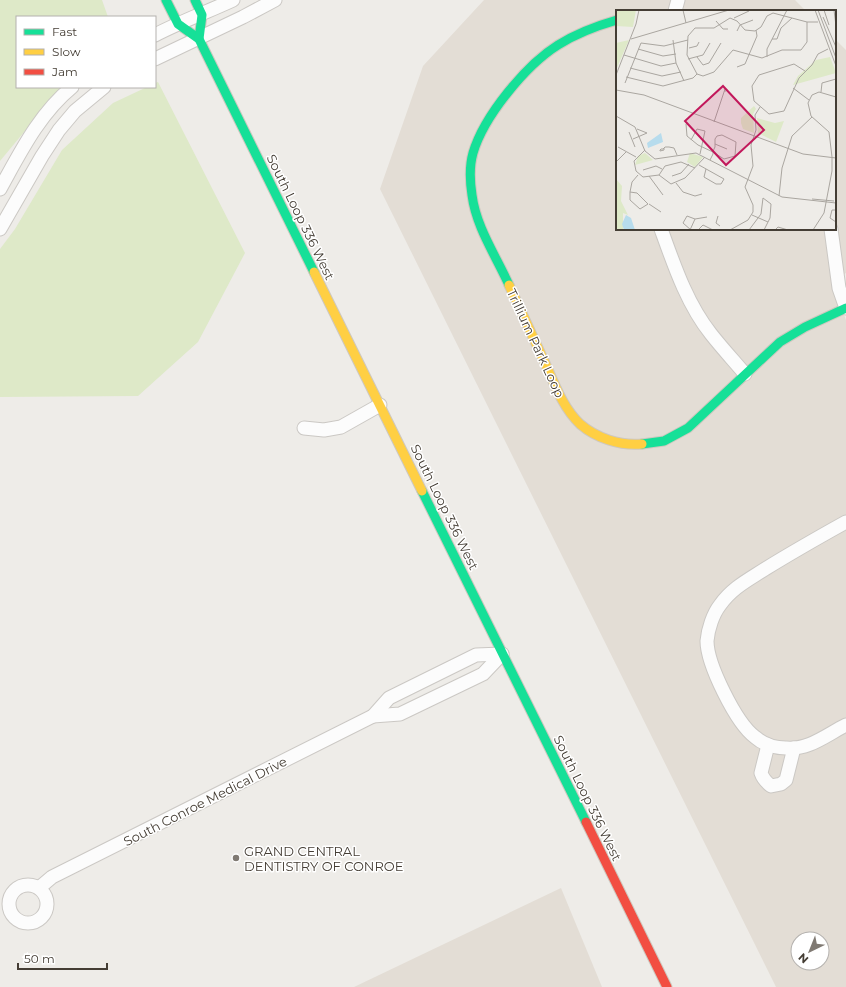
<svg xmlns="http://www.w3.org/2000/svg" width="846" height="987" font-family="Montserrat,sans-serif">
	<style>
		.residential { fill: #e3ddd5; fill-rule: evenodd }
		.green { fill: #dee9c8 }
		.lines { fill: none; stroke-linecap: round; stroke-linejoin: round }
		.street-casing { stroke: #cbc8c4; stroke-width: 15 }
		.fast-casing { stroke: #cec8bf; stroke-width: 11 }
		.slow-casing { stroke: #cec8bf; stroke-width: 11 }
		.jam-casing { stroke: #cec8bf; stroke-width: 11 }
		.street { stroke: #fcfcfc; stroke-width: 13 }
		.fast { stroke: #16e098; stroke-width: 9 }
		.slow { stroke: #ffcf43; stroke-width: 9 }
		.jam { stroke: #f24e42; stroke-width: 9 }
		.poi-dot { fill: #807a73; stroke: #fff; stroke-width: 1.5 }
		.labels { text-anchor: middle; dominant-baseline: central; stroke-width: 3; stroke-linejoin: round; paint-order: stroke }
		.street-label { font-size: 13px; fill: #443d34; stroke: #fff }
		.poi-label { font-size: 13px; fill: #443d34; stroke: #fff; text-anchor: start }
		.inset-road { fill: none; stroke: #aaa6a0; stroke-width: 1 }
		.view { fill: #c2185b; fill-opacity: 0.15; stroke: #c2185b; stroke-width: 2 }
		.inset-edge { fill: none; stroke: #443d34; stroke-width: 2 }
	</style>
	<rect width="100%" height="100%" fill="#eeece8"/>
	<g class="residential">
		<path d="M484 0H795L806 11H617V229H835V39L846 50V273L832 281 846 320V987H776L380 189 423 66ZM798 939H822V963H798Z"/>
		<path d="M561 888 602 987H354Z"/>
	</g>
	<g class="green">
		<path d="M0 0H102L108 17H17V87H63L49 102 0 161Z"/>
		<path d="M158 82 245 253 198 342 138 396 0 397V249L15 229 62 150 113 103 147 87H155V83Z"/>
	</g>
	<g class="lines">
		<g class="street-casing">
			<g id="street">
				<path d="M675 11 678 0"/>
				<path d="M155 35C180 22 207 12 233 0"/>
				<path d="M155 59 243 17 275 0"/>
				<path d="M0 189C20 153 39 114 72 87"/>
				<path d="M0 229 42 156 59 130 75 111 104 87"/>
				<path d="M661 229C674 265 687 304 711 334 722 348 734 361 745 374"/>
				<path d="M831 229 839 288 846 308"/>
				<path d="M304 428 324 430 341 427 380 405"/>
				<path d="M846 522C819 537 791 553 765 569 748 580 732 588 720 605 713 614 708 629 707 641 707 664 736 723 755 737 763 744 775 748 786 748 809 750 826 735 846 725"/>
				<path d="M373 716 400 714 483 674 502 654"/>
				<path d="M768 745 761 773C763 779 766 782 771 786L781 784 786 780 794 748"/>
				<circle cx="28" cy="904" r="19"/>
				<path d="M39 888 52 877 373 716 389 698 476 655 502 654"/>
			</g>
		</g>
		<g class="fast-casing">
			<g id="fast">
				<path d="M166 0 178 24 199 39 314 272"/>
				<path d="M195 0 202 15 199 39"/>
				<path d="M509 285C496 256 476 227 472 195 470 182 469 167 473 153 484 116 526 65 558 45 577 33 596 26 617 20"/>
				<path d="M642 444 664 441 688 428 780 342 805 327 846 308"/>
				<path d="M422 491 586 822"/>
			</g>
		</g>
		<g class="slow-casing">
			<g id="slow">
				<path d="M314 272 422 491"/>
				<path d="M509 285C521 311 533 337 545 363 554 383 563 408 580 424 596 438 620 446 642 444"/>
			</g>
		</g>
		<g class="jam-casing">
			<path id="jam" d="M586 822 667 987"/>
		</g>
		<use href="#street" class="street"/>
		<use href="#fast" class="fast"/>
		<use href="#slow" class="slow"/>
		<use href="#jam" class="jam"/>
	</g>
	<circle class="poi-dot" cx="236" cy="858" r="4"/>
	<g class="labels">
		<g class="street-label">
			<text transform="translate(301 217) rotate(64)">South Loop 336 West</text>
			<text transform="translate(536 343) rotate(65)">Trillium Park Loop</text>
			<text transform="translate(445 507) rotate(64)">South Loop 336 West</text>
			<text transform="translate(588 798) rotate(64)">South Loop 336 West</text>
			<text transform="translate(205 801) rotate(-27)">South Conroe Medical Drive</text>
		</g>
		<g class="poi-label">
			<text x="244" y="851">GRAND CENTRAL<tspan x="244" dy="15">DENTISTRY OF CONROE</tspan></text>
		</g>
	</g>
	<g transform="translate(616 10)">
		<rect width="220" height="220" fill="#eeece8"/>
		<path d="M0 0H20L17 17 0 16ZM13 30 0 60V33ZM214 47 220 63 177 75 182 66 200 50ZM138 96 140 99 137 104 138 123 127 119 125 113V108ZM141 108 159 113 168 111 160 132 142 123ZM29 143 37 150 19 155 22 146ZM74 143 87 147 79 157 71 152ZM0 169 6 176 5 191 12 205 7 203V220H0Z" fill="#dee9c8"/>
		<path d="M45 123 47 132 32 138 31 133ZM10 205 15 208 19 220H8L6 214Z" fill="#b7dced"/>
		<path class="inset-road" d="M67 0 70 13M199 0 220 56M202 0 220 48M208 0 213 15M218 0 220 16M207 7 220 37M118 8 133 1M100 11 107 19H112M121 21 124 15 137 10M15 29 113 0M156 29H161L165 18 176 8M57 30 60 53 68 71M73 38 81 36 83 32M22 39 47 46 60 44M8 45 45 56 60 53M81 47 87 55 93 53 105 33M151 47V39L171 0M72 49 87 45 94 33M121 57 129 54 141 26 140 20M14 58 46 66 65 62M189 61 178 54 143 65 136 76 138 91 153 104 168 101 183 68 196 55 202 44 212 39M81 64 71 45 72 26 79 18H98L114 8 121 11 129 20 139 21 145 17 151 6 157 3 191 12H202M81 64 87 66 98 62 117 40 146 48 166 40H185L191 32V12M0 65 20 14 23 0M10 67 47 76 77 68 81 64M9 73 25 33 48 36 72 30M177 78 193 90M0 80 28 85 187 144 220 148M205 82 206 73 220 69M0 106 19 117 29 141 39 149 80 143 166 187 220 193M98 112 109 79V82M70 114 71 126 82 135 97 142 108 149 119 146 120 132 106 125 101 126 99 129V137L98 139 97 142V144L94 150M13 122 19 137M17 129 31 123 21 119M75 130 81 119 89 121 84 144M99 134 111 139M2 137 20 147M48 138V140L44 141V140L45 139H47L49 137H53L58 138 61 145M29 140 18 151 20 161 27 167 43 165 55 174 69 168 89 147M0 152 10 142M83 155 108 169M90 159 88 167 100 174H105L108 169M27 160 40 156 46 159M43 165 49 156 65 152 79 158M33 166 47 185M56 166 65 163 73 154M60 173 67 182 79 186 86 184M14 182 21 183 32 194 24 199 14 190V182L16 172 22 165M163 186 166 158 176 126 196 107M196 189 218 191M33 194 45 202M220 200H216L214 208 220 212M136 205 152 212M102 206 100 213 104 216M79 209 91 207M74 220 79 209M75 220 67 213 71 206 79 209M82 220 87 215 97 220M114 220 132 210 137 202V195L129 177 137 156 135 135 140 120 139 105 144 97M133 220 145 204 147 188 155 194 154 208 148 220M159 220 162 217 172 220M197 220 208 203 216 161V147L213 122 195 106 192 93 196 85 203 82 220 87"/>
		<path class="view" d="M107 76 148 120 110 155 69 111Z"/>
		<rect width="220" height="220" class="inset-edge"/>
	</g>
	<rect x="16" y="16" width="140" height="72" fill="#ffffff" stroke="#b4b1ae"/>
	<rect x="24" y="29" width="20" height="6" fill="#16e098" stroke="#b4b1ae"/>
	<text x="52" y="36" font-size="12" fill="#443d34">Fast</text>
	<rect x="24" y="49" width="20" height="6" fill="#ffcf43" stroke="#b4b1ae"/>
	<text x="52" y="56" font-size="12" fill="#443d34">Slow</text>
	<rect x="24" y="69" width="20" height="6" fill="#f24e42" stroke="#b4b1ae"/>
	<text x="52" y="76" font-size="12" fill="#443d34">Jam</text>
	<g transform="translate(810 951) rotate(223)"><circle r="19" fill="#ffffff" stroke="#b4b1ae"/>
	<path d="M0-3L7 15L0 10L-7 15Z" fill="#807a73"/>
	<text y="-6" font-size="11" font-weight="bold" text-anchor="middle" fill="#443d34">N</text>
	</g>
	<path d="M18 963v6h89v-6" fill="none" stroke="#443d34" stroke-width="2"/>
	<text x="24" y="963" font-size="12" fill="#443d34" stroke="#ffffff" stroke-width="3" paint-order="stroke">50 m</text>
</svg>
